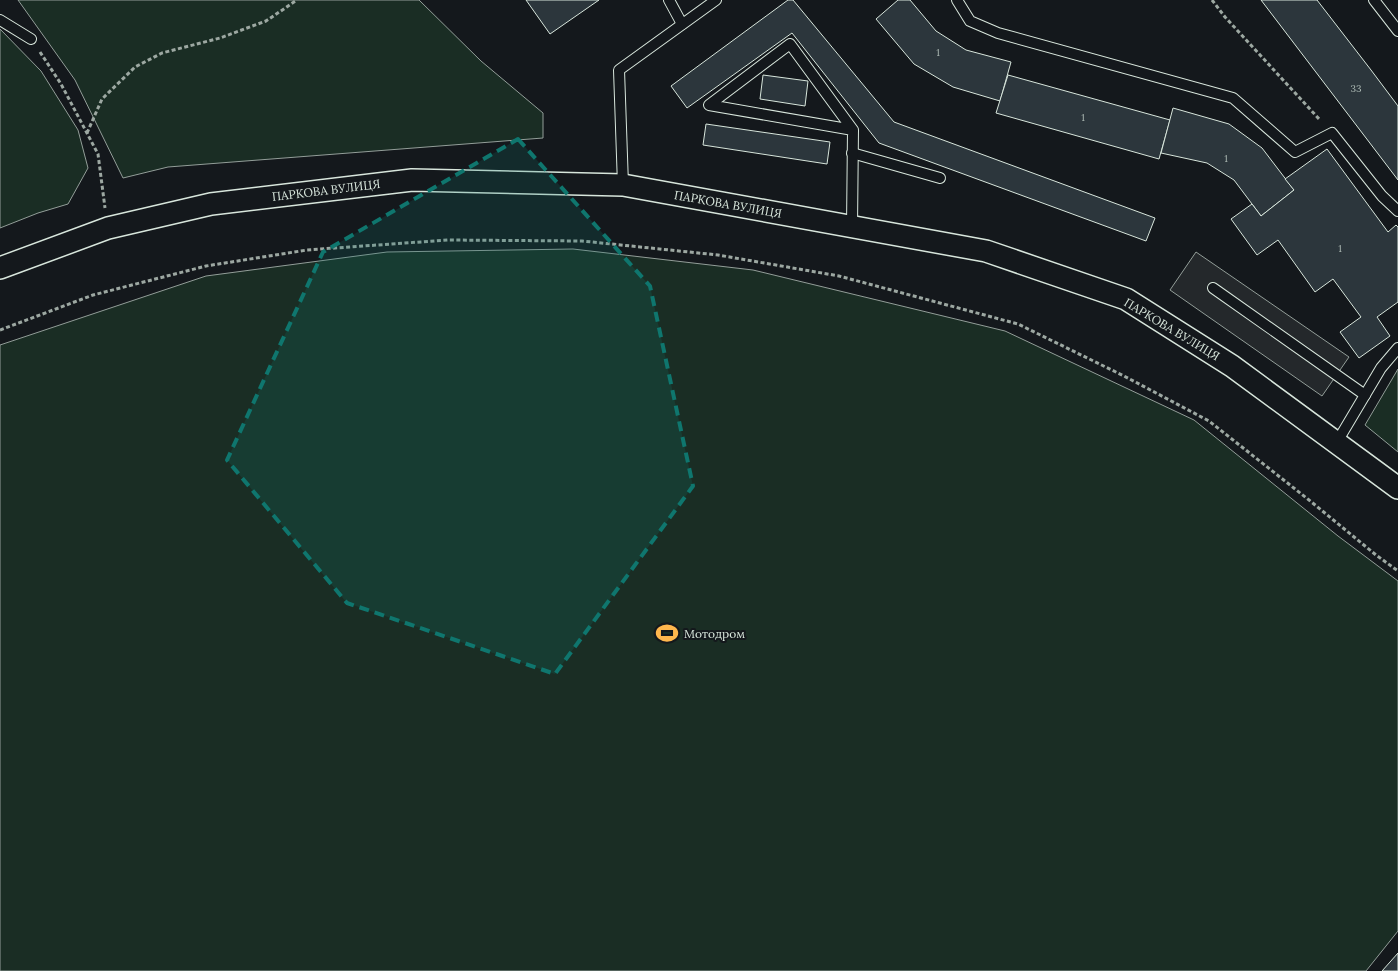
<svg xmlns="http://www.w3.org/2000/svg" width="1398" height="971" font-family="Lora,serif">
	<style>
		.green { fill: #1a2d24; stroke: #939e99 }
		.parking { fill: #24282b; stroke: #939e99 }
		.building { fill: #2c363c; stroke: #d8e6dc }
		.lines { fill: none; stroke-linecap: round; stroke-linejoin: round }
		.service-casing { stroke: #d8e6dc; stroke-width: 12 }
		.minor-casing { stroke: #d8e6dc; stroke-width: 24 }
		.path { stroke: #9da8a2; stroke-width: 3; stroke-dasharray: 4 2.5; stroke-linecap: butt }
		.service { stroke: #14181c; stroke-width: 10 }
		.minor { stroke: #14181c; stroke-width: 21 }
		.marked { fill: #0f766e; fill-opacity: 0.2; stroke: #0f766e; stroke-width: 4; stroke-dasharray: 10 6; stroke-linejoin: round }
		.labels { text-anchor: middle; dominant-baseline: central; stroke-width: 4; stroke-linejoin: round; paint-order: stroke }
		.number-label { font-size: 10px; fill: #adbab4 }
		.street-label { font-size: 12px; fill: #d8e6dc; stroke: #14181c }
		.poi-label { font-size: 12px; fill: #d8e6dc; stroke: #14181c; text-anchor: start }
	</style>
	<rect width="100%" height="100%" fill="#14181c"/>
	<g class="green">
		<path d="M18 0H419L481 61 543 113V138L168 167 123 178 75 80Z"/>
		<path d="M0 29 41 71 78 130 88 168 68 204 38 213 0 228Z"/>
		<path d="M573 249 753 270 1005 331 1194 420 1338 536 1398 581V931L1366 971H0V345L206 276 387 252Z"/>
		<path d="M1398 369V452L1365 425Z"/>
	</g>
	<path class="parking" d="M1196 252 1349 357 1322 396 1170 290Z"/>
	<g class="building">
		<path d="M526 0H599L550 34Z"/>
		<path d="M788 0H793L894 122 1155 218 1146 241 879 143 792 33 687 108 671 86Z"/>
		<path d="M898 0H910L936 31 966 50 1011 62 1000 101 953 87 914 64 876 19Z"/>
		<path d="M1261 0H1317L1371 70 1398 106V180Z"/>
		<path d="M763 75 808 81 805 106 760 99Z"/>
		<path d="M1008 75 1170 120 1159 159 996 113Z"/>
		<path d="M1173 108 1229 124 1262 148 1294 190 1261 216 1234 180 1207 163 1161 153Z"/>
		<path d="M706 124 830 142 827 164 703 145Z"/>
		<path d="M1327 149 1388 232 1396 225 1398 227V302L1377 317 1390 336 1359 358 1340 332 1361 317 1333 279 1315 292 1278 240 1257 255 1231 219 1252 204 1261 216 1294 190 1285 179Z"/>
		<path d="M1398 953V971H1382Z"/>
	</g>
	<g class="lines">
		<g class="service-casing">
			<g id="service">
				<path d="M669 0 682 24"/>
				<path d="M957 0 970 21 998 33 1233 98 1295 152 1332 133 1382 196 1398 211"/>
				<path d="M1374 0 1398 31"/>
				<path d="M0 20 31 39"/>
				<path d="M852 153 940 178"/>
				<path d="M623 185 619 70 716 0"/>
				<path d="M852 226 853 130 790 44 709 105 853 130"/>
				<path d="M1213 288 1365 395"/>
				<path d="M1337 442 1381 368 1398 348"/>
			</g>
		</g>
		<g class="minor-casing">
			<path id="minor" d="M0 268 108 228 211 204 412 180 623 185 986 251 1126 299 1232 366 1398 488"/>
		</g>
		<g class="path">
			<path d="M1212 0 1225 17 1320 120"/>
			<path d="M40 52 61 84 98 154 105 208"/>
			<path d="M87 133 102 99 135 67 162 53 220 38 266 21 297 0"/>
			<path d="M0 330 93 295 206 266 307 250 448 240 582 241 718 255 839 276 1018 324 1124 376 1209 421 1309 500 1376 555 1398 571"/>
		</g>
		<use href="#service" class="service"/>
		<use href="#minor" class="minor"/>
	</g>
	<path class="marked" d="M518 139 650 286 693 486 555 674 347 603 227 460 323 252Z"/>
	<defs>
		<g id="stadium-bare" transform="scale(1.725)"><path d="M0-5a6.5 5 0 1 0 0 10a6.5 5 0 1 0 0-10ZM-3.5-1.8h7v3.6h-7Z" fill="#ffb74d" stroke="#14181c" stroke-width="2.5" paint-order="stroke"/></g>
	</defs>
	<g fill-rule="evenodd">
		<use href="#stadium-bare" x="667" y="633"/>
	</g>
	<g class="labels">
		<g class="number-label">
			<text x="938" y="52">1</text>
			<text x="1356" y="88">33</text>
			<text x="1083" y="117">1</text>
			<text x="1226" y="158">1</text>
			<text x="1340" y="248">1</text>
		</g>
		<g class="street-label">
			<text transform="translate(326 190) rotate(-7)">ПАРКОВА ВУЛИЦЯ</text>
			<text transform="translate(728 204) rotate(10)">ПАРКОВА ВУЛИЦЯ</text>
			<text transform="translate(1172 329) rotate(31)">ПАРКОВА ВУЛИЦЯ</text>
		</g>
		<g class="poi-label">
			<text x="684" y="633">Мотодром</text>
		</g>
	</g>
</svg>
